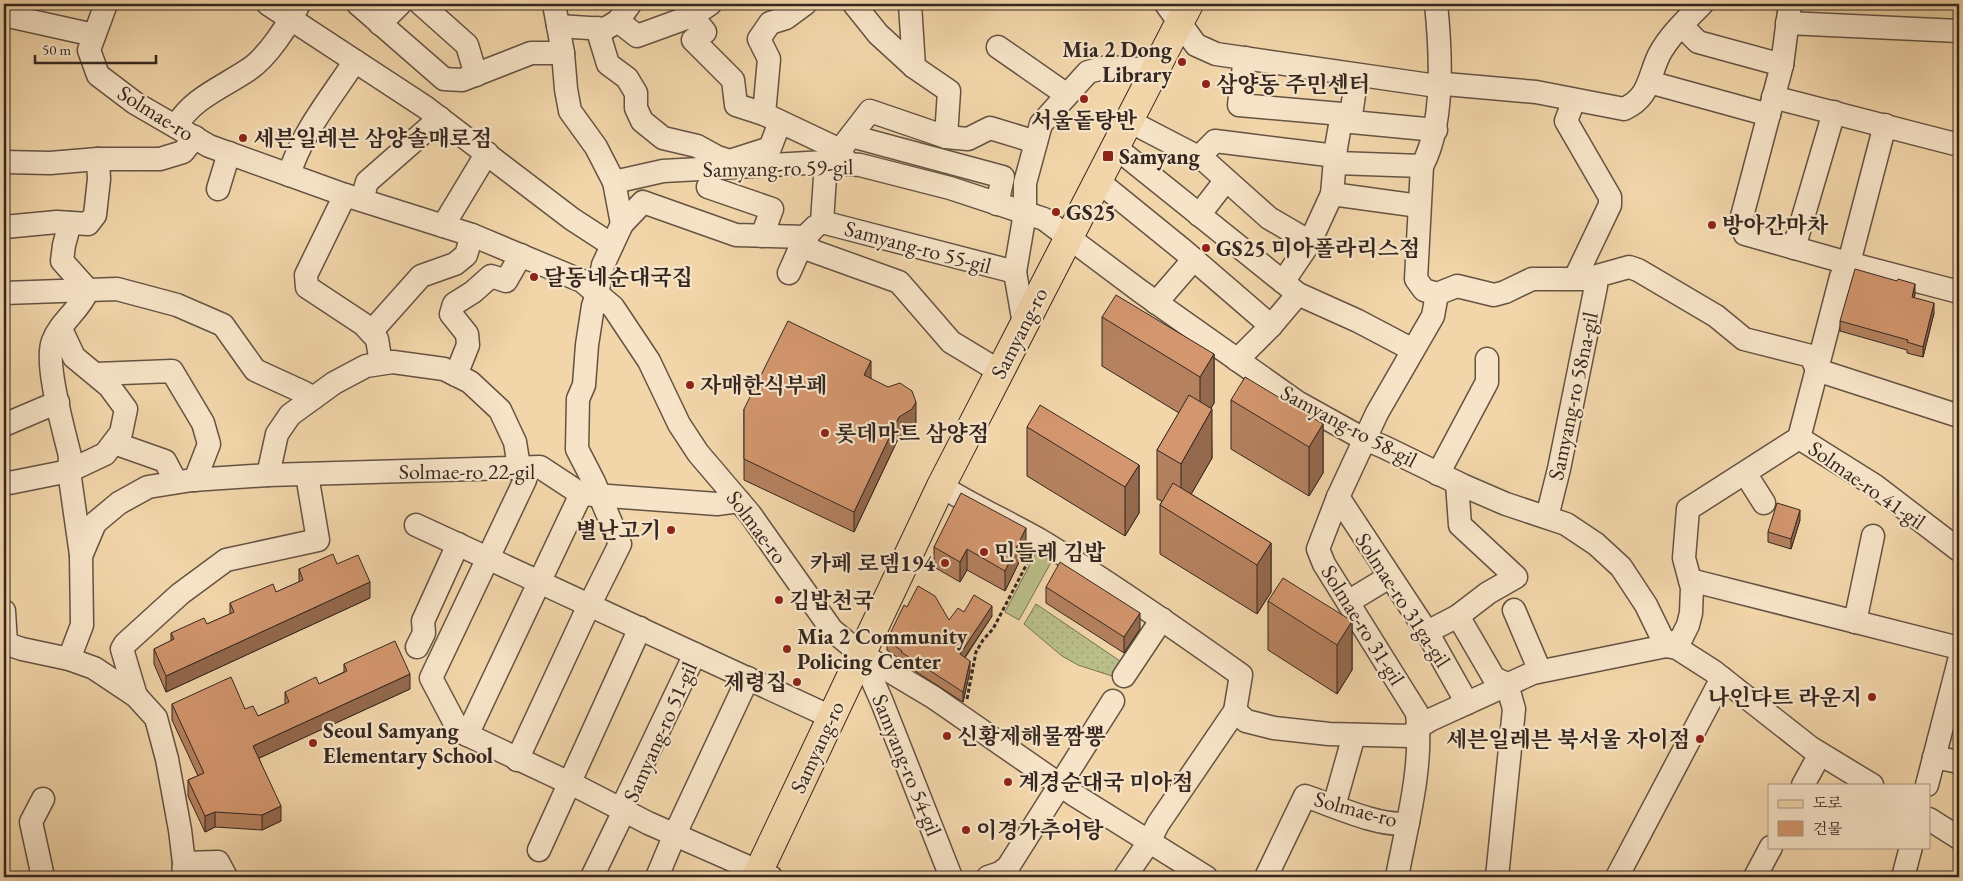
<svg xmlns="http://www.w3.org/2000/svg" width="1963" height="881" font-family="'EB Garamond','Noto Serif KR',serif">
	<style>
		.grass { fill: #babe88; stroke: #777254 }
		.park { fill: url(#park-dots); stroke: #777254 }
		.lines { fill: none; stroke-linecap: round; stroke-linejoin: round }
		.minor-casing { stroke: #645343; stroke-width: 25 }
		.major-casing { stroke: #342721; stroke-width: 30 }
		.path { stroke: #342721; stroke-width: 3; stroke-dasharray: 4 2.5; stroke-linecap: butt }
		.minor { stroke: #f7e4c8; stroke-width: 22 }
		.major { stroke: #f2d6aa; stroke-width: 28 }
		.wall { fill: #b5815f; stroke: #342721 }
		.shaded-wall { fill: #94694d; stroke: #342721 }
		.building { fill: #d3966e; stroke: #342721 }
		.poi-dot { fill: #8f2418; stroke: #f7e4c8; stroke-width: 2 }
		.labels { text-anchor: middle; dominant-baseline: central; stroke-width: 4.5; stroke-linejoin: round; paint-order: stroke }
		.poi-label { font-size: 22px; font-weight: bold; fill: #342721; stroke: #f7e4c8; text-anchor: start }
		.street-label { font-size: 22px; fill: #342721; stroke: #f7e4c8 }
	</style>
	<defs>
		<pattern id="park-dots" width="8" height="8" patternUnits="userSpaceOnUse" patternTransform="scale(1.25)"><rect width="8" height="8" fill="#babe88"/><path d="M2 2h.1M6 6h.1" fill="none" stroke="#a0a375" stroke-width="1.8" stroke-linecap="round"/></pattern>
	</defs>
	<rect width="100%" height="100%" fill="#f2d6aa"/>
	<filter id="stains"><feTurbulence type="fractalNoise" baseFrequency=".004" numOctaves="4"/><feColorMatrix values="0 0 0 0 .2 0 0 0 0 .09 0 0 0 0 .02 0 0 0 .5 -.17"/></filter>
	<radialGradient id="worn" r=".72"><stop offset=".6" stop-color="#630" stop-opacity="0"/><stop offset="1" stop-color="#630" stop-opacity=".3"/></radialGradient>
	<path class="grass" d="M1039 547 1054 557 1019 620 1005 612Z"/>
	<path class="park" d="M1036 604 1123 663 1115 677 1078 665 1062 656 1024 624Z"/>
	<g class="lines">
		<g class="minor-casing">
			<g id="minor">
				<path d="M106 4 89 50 98 75 135 103 209 146 345 195 472 235 582 281 613 307 649 361 679 424 698 453 750 514 832 630 861 654 933 697 1076 796 1206 877"/>
				<path d="M268 4 425 107 572 219 612 245"/>
				<path d="M358 4 444 79 462 80 531 53H563"/>
				<path d="M421 4 467 45 476 75"/>
				<path d="M805 4 786 18 770 23 759 39 769 59 764 114 840 150 847 164"/>
				<path d="M854 4 878 34 914 67 949 91 946 137"/>
				<path d="M910 4 914 67"/>
				<path d="M1166 4 1196 45 1216 54 1430 85 1445 84 1536 92 1624 109C1650 97 1648 78 1659 55 1669 36 1687 19 1702 4"/>
				<path d="M1436 4C1441 52 1445 124 1422 166L1416 279 1424 290 1437 294"/>
				<path d="M1790 4 1782 65 1741 220 1745 234 1848 263 1959 292"/>
				<path d="M4 15 94 35"/>
				<path d="M692 16 705 32 693 40 733 80 736 105 764 114"/>
				<path d="M618 21 637 36 692 16 710 4"/>
				<path d="M1787 23 1959 31"/>
				<path d="M380 24 400 4"/>
				<path d="M558 26 605 29 618 21 630 4"/>
				<path d="M1682 26 1698 42 1782 65"/>
				<path d="M597 28 608 64 627 78 636 93V108L642 121 663 138 697 146 717 157 730 161 770 148 780 122"/>
				<path d="M998 47 1067 95"/>
				<path d="M1245 58 1239 105 1342 114"/>
				<path d="M1649 82 1769 115"/>
				<path d="M1773 97 1959 145"/>
				<path d="M1129 121 1204 160 1269 218 1310 242"/>
				<path d="M1341 121 1436 130"/>
				<path d="M176 126C193 98 221 88 248 70 268 57 288 25 299 4"/>
				<path d="M851 136 1003 177 997 204"/>
				<path d="M1115 147 1298 294 1358 321 1413 350"/>
				<path d="M840 150 870 111 946 137 968 139 990 128 1036 142"/>
				<path d="M1199 157 1215 141 1336 156"/>
				<path d="M4 162 50 163 98 159H160L183 152 195 137"/>
				<path d="M826 162 822 222 1015 272"/>
				<path d="M1336 163 1422 166"/>
				<path d="M289 175C302 132 331 98 355 61"/>
				<path d="M1098 181 1183 250 1271 326"/>
				<path d="M614 182 663 171 826 162 860 165 950 188 1044 219 1140 291 1297 402 1360 437 1384 447 1462 485 1506 504 1566 524 1596 544 1621 567 1646 605 1666 646 1681 639 1688 625 1691 613 1692 588 1684 558 1688 509 1799 438 1841 277 1851 255 1885 125"/>
				<path d="M708 187 772 209 762 236"/>
				<path d="M218 189 229 153"/>
				<path d="M1332 194 1419 206"/>
				<path d="M345 195 306 275 307 287 363 324 377 339 381 363"/>
				<path d="M362 200 367 182 440 118"/>
				<path d="M1199 215 1226 180"/>
				<path d="M70 223 64 245 62 261 88 290"/>
				<path d="M622 224 643 202 736 235 805 237 815 227"/>
				<path d="M443 226 487 153"/>
				<path d="M4 227 57 222 88 224 95 215 99 179 98 159"/>
				<path d="M805 237 810 250 899 282 951 342 999 371"/>
				<path d="M1794 248 1834 112"/>
				<path d="M789 273 805 237"/>
				<path d="M1283 282 1310 242 1332 194 1336 148 1342 114 1351 115 1357 75"/>
				<path d="M4 293 117 289 177 305 223 325 255 370 303 392 313 398"/>
				<path d="M1437 294 1457 286 1494 295 1505 292 1532 279H1586L1629 267 1638 270 1716 316 1744 339 1811 356 1817 370 1959 416"/>
				<path d="M1156 303 1194 259"/>
				<path d="M1024 324 1015 272 1025 213V183L1041 124 1088 72 1107 67 1155 70"/>
				<path d="M371 332 421 276 455 264 466 255 472 235"/>
				<path d="M1237 360 1271 326 1298 294"/>
				<path d="M96 374 172 371 203 423 209 444 195 480"/>
				<path d="M456 375 468 345 467 334 451 314 454 304 473 292 491 276 506 281 521 255"/>
				<path d="M4 425 58 402"/>
				<path d="M1799 438 1874 485 1959 550"/>
				<path d="M114 443 165 461 176 482"/>
				<path d="M1745 473 1764 503"/>
				<path d="M1438 474 1487 382V359"/>
				<path d="M268 475 277 434 290 415 334 383 366 366 393 362 444 369 470 382 500 410 515 442 519 467 525 480 431 678 459 731 580 788 648 823 771 877"/>
				<path d="M4 484 69 471 105 454 121 433 126 409 109 386 74 357 61 329"/>
				<path d="M941 486C973 506 1006 521 1038 539 1108 581 1175 628 1241 675L1235 711 1158 824 1149 842 1125 877"/>
				<path d="M1338 497 1427 632 1467 703"/>
				<path d="M1547 517 1559 469 1596 286 1578 272 1610 205V197L1566 121 1574 100"/>
				<path d="M416 525 831 717"/>
				<path d="M81 555 69 471 70 456C64 431 44 363 53 341 60 322 80 310 88 290"/>
				<path d="M1690 580 1959 648"/>
				<path d="M1348 602 1389 577"/>
				<path d="M1514 610 1540 671"/>
				<path d="M4 611 6 643"/>
				<path d="M1458 616 1494 678 1507 684 1514 709 1497 877"/>
				<path d="M1855 622 1873 536"/>
				<path d="M1427 632 1458 616 1488 593 1516 577 1460 525 1457 483"/>
				<path d="M4 643 22 649 69 659 94 668 136 696 156 718 167 759 180 830 184 863 183 877"/>
				<path d="M417 647 424 633 423 621 458 544"/>
				<path d="M861 654 882 702 951 877"/>
				<path d="M69 659 82 625 81 556 95 523 119 503 148 487 192 480 268 475 540 467 581 494 717 504 739 501"/>
				<path d="M1124 676 1162 619"/>
				<path d="M136 696 122 649 125 644 180 594 226 560 318 540 307 475"/>
				<path d="M1235 711 1246 721 1274 728 1329 734 1410 736 1419 727 1430 720 1533 673 1666 646 1677 648 1713 671 1811 748 1872 785"/>
				<path d="M467 735 581 494"/>
				<path d="M1934 757 1959 762"/>
				<path d="M517 760 585 614 620 544 594 482 577 449 578 399 584 385 587 345 593 306 597 294 603 265 622 224 614 182 596 147 570 111 566 89 563 53 554 4"/>
				<path d="M1803 785 1820 754"/>
				<path d="M1927 785 1959 661"/>
				<path d="M1334 806 1354 735"/>
				<path d="M1929 819 1959 838"/>
				<path d="M539 850 640 628"/>
				<path d="M184 863 218 862 226 877"/>
				<path d="M43 877 31 822 43 799"/>
				<path d="M592 877 624 811 625 801 695 654"/>
				<path d="M657 877 675 834 748 678"/>
				<path d="M988 877 1000 873 1008 867 1113 701"/>
				<path d="M1266 877 1305 796C1332 805 1381 828 1408 823"/>
				<path d="M1397 877C1407 823 1423 768 1417 713L1324 564 1318 549 1338 497 1377 413 1433 316 1437 294"/>
				<path d="M1617 877 1722 678"/>
				<path d="M1755 877 1771 847"/>
				<path d="M1903 877 1911 847"/>
			</g>
		</g>
		<g class="major-casing">
			<path id="major" d="M756 877 941 486 1189 4"/>
		</g>
		<path class="path" d="M967 699 976 652 983 640 993 629 1031 556"/>
		<use href="#minor" class="minor"/>
		<use href="#major" class="major"/>
	</g>
	<g class="wall">
		<path d="M1915 294 1914 298 1934 313 1923 357 1907 353V350L1840 331V321Z"/>
		<path d="M1102 317 1214 354V403L1211 408 1212 458 1191 494 1271 543V592L1257 614 1160 554V505L1162 501 1157 499V450L1179 413 1102 366Z"/>
		<path d="M871 378 916 422 912 429 899 437 854 532 744 480V409Z"/>
		<path d="M1231 400 1323 424V473L1309 496 1231 449Z"/>
		<path d="M1027 427 1139 465V513L1125 536 1027 476Z"/>
		<path d="M1800 520 1791 549 1768 542V532Z"/>
		<path d="M934 547 1026 548 1005 591 967 570 960 582 934 567Z"/>
		<path d="M337 564 370 598 166 692 154 664V649L171 641V633L207 624 230 614V603L276 592 299 582V569Z"/>
		<path d="M1046 587 1140 629 1124 653 1046 603Z"/>
		<path d="M1268 601 1352 621V670L1337 694 1268 650Z"/>
		<path d="M907 607 949 620 964 612 992 616 965 658 970 671 963 702 901 662V660L887 650V640Z"/>
		<path d="M344 664 410 689 259 758 281 821 262 830 215 827 205 832 188 796V780L198 776 172 720V704L245 709 258 716 285 704V692L319 684 344 672Z"/>
	</g>
	<g class="shaded-wall">
		<path d="M1915 284V294L1912 308V297Z"/>
		<path d="M1934 303V313L1923 357V347Z"/>
		<path d="M1214 354V403L1200 426V377Z"/>
		<path d="M871 361V382L864 375Z"/>
		<path d="M916 402V422L912 429 899 437 854 532V512L899 417Z"/>
		<path d="M1212 409V458L1181 512V464Z"/>
		<path d="M1323 424V473L1309 496V447Z"/>
		<path d="M1139 465V513L1125 536V487Z"/>
		<path d="M1800 510V520L1791 549V539Z"/>
		<path d="M1026 528V548L1005 591V571Z"/>
		<path d="M1271 543V592L1257 614V565Z"/>
		<path d="M967 549V570L960 582V562Z"/>
		<path d="M370 582V598L166 692V676Z"/>
		<path d="M992 606V616L960 664V654Z"/>
		<path d="M1140 613V629L1124 653V637Z"/>
		<path d="M1352 621V670L1337 694V645Z"/>
		<path d="M970 661V671L963 702V692Z"/>
		<path d="M410 674V689L253 761V746Z"/>
		<path d="M281 806V821L262 830V815Z"/>
		<path d="M215 812V827L205 832V816Z"/>
	</g>
	<g class="building">
		<path d="M1855 269 1897 281 1898 279 1915 284 1912 297 1934 303 1923 347 1907 342 1908 340 1840 321Z"/>
		<path d="M1116 295 1214 354 1200 377 1102 317Z"/>
		<path d="M788 321 871 361 864 375 888 387 900 383 912 391 916 402 912 409 899 417 854 512 744 459V409Z"/>
		<path d="M1245 377 1323 424 1309 447 1231 400Z"/>
		<path d="M1189 395 1212 409 1181 464 1157 450Z"/>
		<path d="M1040 405 1139 465 1125 487 1027 427Z"/>
		<path d="M1173 483 1271 543 1257 565 1160 505Z"/>
		<path d="M961 493 1026 528 1005 571 967 549 960 562 934 547Z"/>
		<path d="M1777 503 1800 510 1791 539 1768 532Z"/>
		<path d="M333 554 337 564 358 555 370 582 166 676 154 649 174 639 171 633 204 618 207 624 234 612 230 603 273 584 276 592 303 580 299 569Z"/>
		<path d="M1060 562 1140 613 1124 637 1046 587Z"/>
		<path d="M1283 578 1352 621 1337 645 1268 601Z"/>
		<path d="M918 586 935 596 949 620 958 608 964 612 974 595 992 606 960 654 970 661 963 692 901 652 902 651 887 640 904 605 907 607Z"/>
		<path d="M395 641 410 674 253 746 281 806 262 815 215 812 205 816 188 780 204 773 172 704 231 677 245 709 253 706 258 716 289 702 285 692 316 677 319 684 347 671 344 664Z"/>
	</g>
	<g class="poi-dot">
		<circle cx="1182" cy="62" r="5"/>
		<circle cx="1206" cy="84" r="5"/>
		<circle cx="1084" cy="99" r="5"/>
		<circle cx="243" cy="138" r="5"/>
		<rect x="1102" y="150" width="12" height="12" rx="2.5"/>
		<circle cx="1056" cy="212" r="5"/>
		<circle cx="1712" cy="225" r="5"/>
		<circle cx="1206" cy="248" r="5"/>
		<circle cx="534" cy="277" r="5"/>
		<circle cx="690" cy="385" r="5"/>
		<circle cx="825" cy="433" r="5"/>
		<circle cx="671" cy="530" r="5"/>
		<circle cx="984" cy="552" r="5"/>
		<circle cx="945" cy="563" r="5"/>
		<circle cx="779" cy="600" r="5"/>
		<circle cx="787" cy="649" r="5"/>
		<circle cx="797" cy="682" r="5"/>
		<circle cx="1872" cy="697" r="5"/>
		<circle cx="947" cy="736" r="5"/>
		<circle cx="1700" cy="739" r="5"/>
		<circle cx="313" cy="743" r="5"/>
		<circle cx="1008" cy="782" r="5"/>
		<circle cx="966" cy="830" r="5"/>
	</g>
	<g class="labels">
		<g class="poi-label">
			<text x="1172" y="49" text-anchor="end">Mia 2 Dong<tspan x="1172" dy="25">Library</tspan></text>
			<text x="1216" y="84">삼양동 주민센터</text>
			<text x="1084" y="120" text-anchor="middle">서울돝탕반</text>
			<text x="253" y="138">세븐일레븐 삼양솔매로점</text>
			<text x="1119" y="156">Samyang</text>
			<text x="1066" y="212">GS25</text>
			<text x="1722" y="225">방아간마차</text>
			<text x="1216" y="248">GS25 미아폴라리스점</text>
			<text x="544" y="277">달동네순대국집</text>
			<text x="700" y="385">자매한식부페</text>
			<text x="835" y="433">롯데마트 삼양점</text>
			<text x="661" y="530" text-anchor="end">별난고기</text>
			<text x="994" y="552">민들레 김밥</text>
			<text x="935" y="563" text-anchor="end">카페 로뎀194</text>
			<text x="789" y="600">김밥천국</text>
			<text x="797" y="636">Mia 2 Community<tspan x="797" dy="25">Policing Center</tspan></text>
			<text x="787" y="682" text-anchor="end">제령집</text>
			<text x="1862" y="697" text-anchor="end">나인다트 라운지</text>
			<text x="323" y="730">Seoul Samyang<tspan x="323" dy="25">Elementary School</tspan></text>
			<text x="957" y="736">신황제해물짬뽕</text>
			<text x="1690" y="739" text-anchor="end">세븐일레븐 북서울 자이점</text>
			<text x="1018" y="782">계경순대국 미아점</text>
			<text x="976" y="830">이경가추어탕</text>
		</g>
		<g class="street-label">
			<text transform="translate(156 113) rotate(32)">Solmae-ro</text>
			<text transform="translate(778 168) rotate(-1)">Samyang-ro 59-gil</text>
			<text transform="translate(918 247) rotate(15)">Samyang-ro 55-gil</text>
			<text transform="translate(1019 333) rotate(-63)">Samyang-ro</text>
			<text transform="translate(1573 396) rotate(-78)">Samyang-ro 58na-gil</text>
			<text transform="translate(1349 426) rotate(28)">Samyang-ro 58-gil</text>
			<text x="467" y="471">Solmae-ro 22-gil</text>
			<text transform="translate(1867 485) rotate(35)">Solmae-ro 41-gil</text>
			<text transform="translate(757 527) rotate(53)">Solmae-ro</text>
			<text transform="translate(1403 600) rotate(57)">Solmae-ro 31ga-gil</text>
			<text transform="translate(1363 625) rotate(58)">Solmae-ro 31-gil</text>
			<text transform="translate(660 732) rotate(-66)">Samyang-ro 51-gil</text>
			<text transform="translate(817 747) rotate(-65)">Samyang-ro</text>
			<text transform="translate(907 765) rotate(68)">Samyang-ro 54-gil</text>
			<text transform="translate(1356 809) rotate(15)">Solmae-ro</text>
		</g>
	</g>
	<rect width="1963" height="881" fill="none" stroke="#f2d6aa" stroke-width="20"/>
	<rect x="5" y="5" width="1953" height="871" fill="none" stroke="#342721" stroke-width="2.5"/>
	<rect x="10" y="10" width="1943" height="861" fill="none" stroke="#342721"/>
	<rect x="1768" y="784" width="162" height="65" fill="#f7e4c8" stroke="#a99885"/>
	<rect x="1778" y="800" width="25" height="8" fill="#f2d6aa" stroke="#a99885"/>
	<text x="1813" y="808" font-size="15" fill="#342721">도로</text>
	<rect x="1778" y="821" width="25" height="15" fill="#d3966e" stroke="#a99885"/>
	<text x="1813" y="834" font-size="15" fill="#342721">건물</text>
	<path d="M35 55v8h121v-8" fill="none" stroke="#342721" stroke-width="2.5"/>
	<text x="42" y="55" font-size="15" fill="#342721" stroke="#f7e4c8" stroke-width="4" paint-order="stroke">50 m</text>
	<rect width="100%" height="100%" filter="url(#stains)"/>
	<rect width="100%" height="100%" fill="url(#worn)"/>
</svg>
